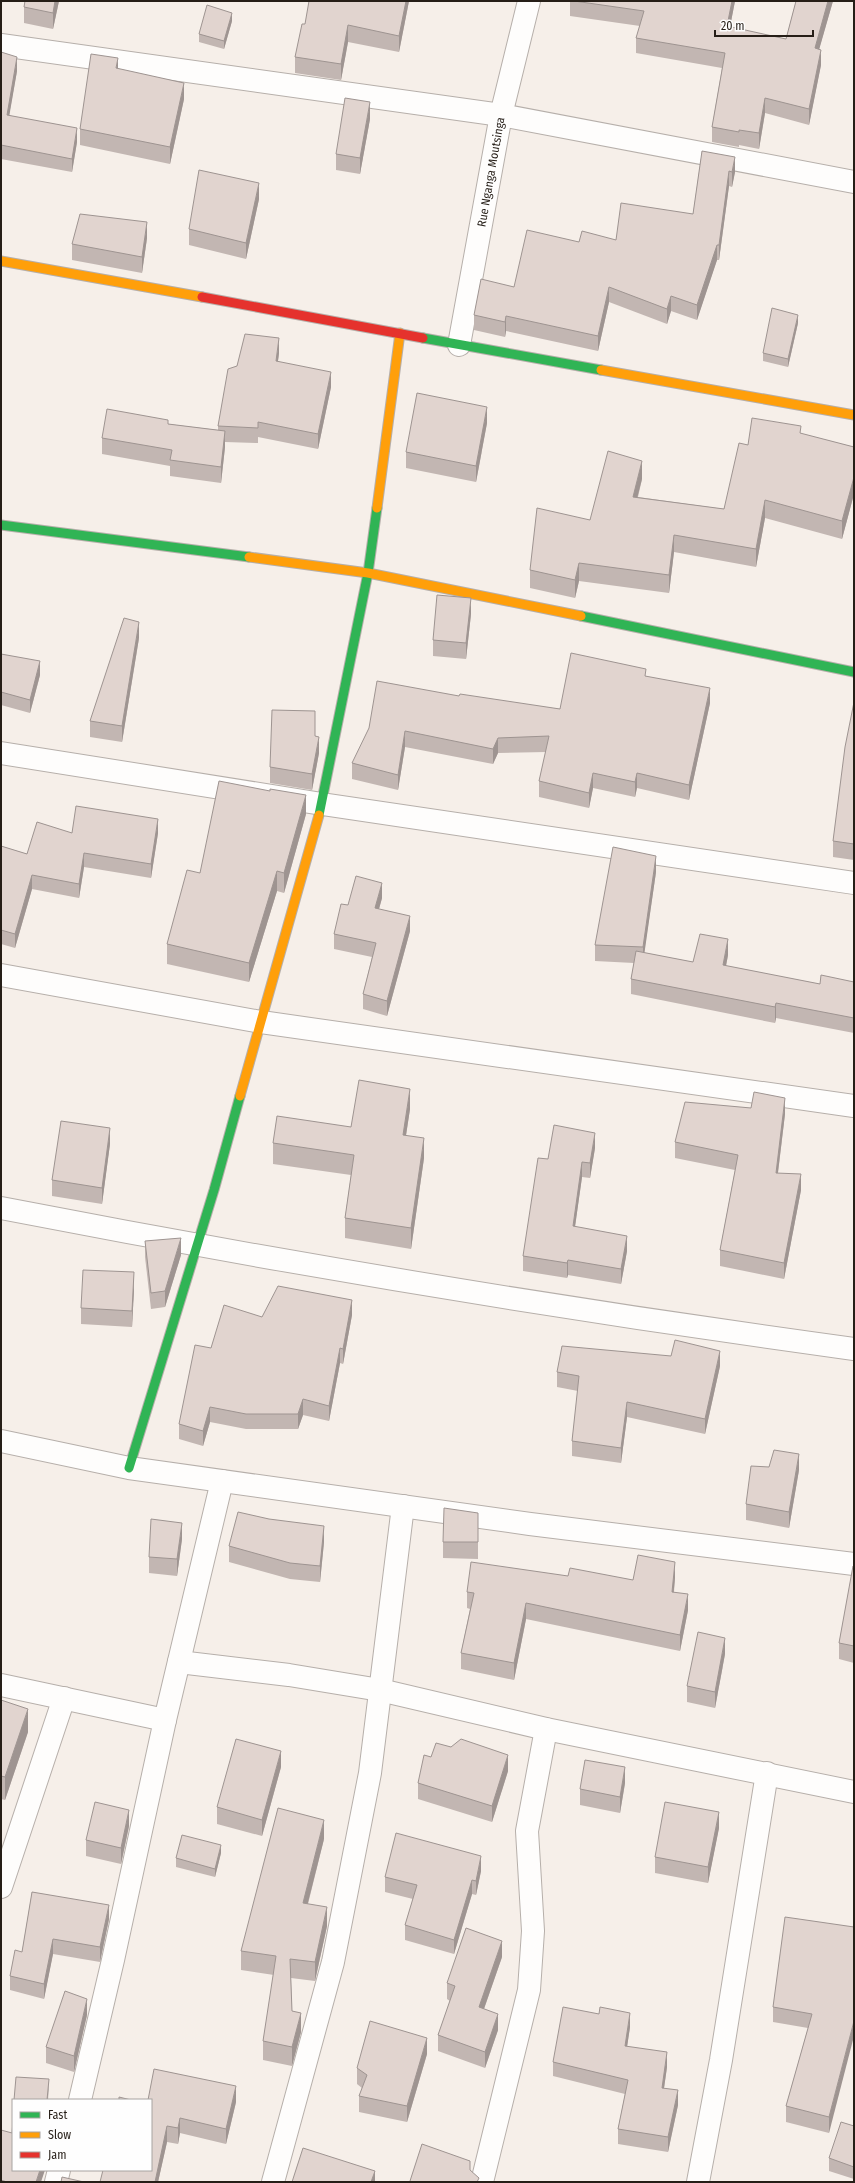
<svg xmlns="http://www.w3.org/2000/svg" width="855" height="2183" font-family="'Fira Sans Condensed',sans-serif">
	<style>
		.lines { fill: none; stroke-linecap: round; stroke-linejoin: round }
		.street-casing { stroke: #b6afaa; stroke-width: 24 }
		.fast-casing { stroke: #b6afaa; stroke-width: 11 }
		.slow-casing { stroke: #b6afaa; stroke-width: 11 }
		.jam-casing { stroke: #b6afaa; stroke-width: 11 }
		.street { stroke: #fefdfc; stroke-width: 22 }
		.fast { stroke: #30b455; stroke-width: 9 }
		.slow { stroke: #ff9f0a; stroke-width: 9 }
		.jam { stroke: #e5322d; stroke-width: 9 }
		.wall { fill: #c2b6b2 }
		.shaded-wall { fill: #9e9491 }
		.building { fill: #e1d4cf; stroke: #9e9491 }
		.labels { text-anchor: middle; dominant-baseline: central; stroke-width: 3; stroke-linejoin: round; paint-order: stroke }
		.street-label { font-size: 12px; fill: #261e17; stroke: #fefefe }
	</style>
	<rect width="100%" height="100%" fill="#f6efe9"/>
	<g class="lines">
		<g class="street-casing">
			<g id="street">
				<path d="M1 45 501 115 854 182"/>
				<path d="M459 345 501 115 529 1"/>
				<path d="M1 753 322 804 854 883"/>
				<path d="M1 975 261 1022 854 1106"/>
				<path d="M1 1208C284 1263 568 1310 854 1349"/>
				<path d="M1 1441 129 1468 530 1524 854 1564"/>
				<path d="M179 1662 289 1675 380 1690 546 1729 854 1792"/>
				<path d="M1 1685 165 1720"/>
				<path d="M1 1887 64 1698"/>
				<path d="M80 2100 113 1960 165 1720 222 1481"/>
				<path d="M56 2182 59 2170"/>
				<path d="M273 2182 333 1962 370 1773 403 1506"/>
				<path d="M482 2182 529 1990 533 1931 527 1831 546 1729"/>
				<path d="M698 2182 721 2060 767 1773"/>
			</g>
		</g>
		<g class="fast-casing">
			<g id="fast">
				<path d="M423 338 601 370"/>
				<path d="M1 525 249 557"/>
				<path d="M581 616 854 672"/>
				<path d="M319 815 368 573 377 508"/>
				<path d="M129 1468 214 1190 240 1096"/>
			</g>
		</g>
		<g class="slow-casing">
			<g id="slow">
				<path d="M1 261 202 297"/>
				<path d="M601 370 854 415"/>
				<path d="M377 508 400 333"/>
				<path d="M249 557 368 573 581 616"/>
				<path d="M240 1096 319 815"/>
			</g>
		</g>
		<g class="jam-casing">
			<path id="jam" d="M202 297 423 338"/>
		</g>
		<use href="#street" class="street"/>
		<use href="#fast" class="fast"/>
		<use href="#slow" class="slow"/>
		<use href="#jam" class="jam"/>
	</g>
	<g class="wall">
		<path d="M25 1H59L53 29 24 23V7Z"/>
		<path d="M409 1 399 52 348 42 341 80 295 73V57L305 24Z"/>
		<path d="M570 1H735L730 27 786 39 796 1H833L819 49 821 65 809 125 765 113 759 149 739 145V147L712 142V127L722 68 636 53V38L640 26 570 16Z"/>
		<path d="M232 21 224 49 199 42V34Z"/>
		<path d="M1 52 17 71 9 115 77 142 72 172 1 159Z"/>
		<path d="M118 69 184 99 170 164 80 145V129Z"/>
		<path d="M370 119 360 174 336 170V154Z"/>
		<path d="M702 151 735 172 732 187 729 186 719 260H717L697 320 671 311 667 324 609 302 598 351 506 331 505 337 474 330V315L514 287 579 242 616 240 693 214Z"/>
		<path d="M259 199 246 259 189 245V229Z"/>
		<path d="M147 238 142 273 72 260V244Z"/>
		<path d="M798 323 788 367 763 361V353Z"/>
		<path d="M279 353 278 361 331 387 318 449 258 437V443L225 442V447L221 483 170 476V466L102 454V438L168 424 218 430V426L237 366Z"/>
		<path d="M487 423 476 482 406 468V452Z"/>
		<path d="M801 434 854 447V494L842 539 765 518 756 567 674 552 669 593 579 581 575 598 530 588V570L590 520 642 479 638 497 724 509 748 445Z"/>
		<path d="M471 614 466 659 433 656V640Z"/>
		<path d="M139 638 122 742 90 737V721Z"/>
		<path d="M1 654 40 675 30 713 1 705Z"/>
		<path d="M646 676 710 703 689 800 637 788 635 797 593 788 589 808 539 797V781L546 752 498 753 493 764 405 747 398 790 352 779V763L459 696 560 709Z"/>
		<path d="M854 702V860L833 857V841Z"/>
		<path d="M315 736 319 753 312 790 270 783V767Z"/>
		<path d="M306 814 284 893 277 891 249 982 167 964V944L200 873Z"/>
		<path d="M72 833H158L151 878 84 867 79 898 32 889 15 948 1 944V846L27 854Z"/>
		<path d="M656 872 644 953 693 962 728 955 726 966 820 984 854 982V1033L776 1018 775 1023 631 994V979L634 963 595 961V945Z"/>
		<path d="M382 898 379 909 410 931 387 1016 363 1009V994L372 957 334 949V934L348 905Z"/>
		<path d="M410 1109 406 1135 424 1158 411 1249 345 1238V1218L351 1175 273 1164V1143L351 1127Z"/>
		<path d="M785 1114 778 1173 801 1190 784 1279 720 1266V1250L735 1170 675 1158V1142Z"/>
		<path d="M110 1144 102 1204 52 1196V1180Z"/>
		<path d="M595 1148 590 1178 582 1177 575 1226 627 1251 621 1284 568 1275 567 1278 523 1271V1256L548 1159Z"/>
		<path d="M145 1241 181 1255 165 1307 151 1309 145 1257Z"/>
		<path d="M134 1289 132 1327 81 1324V1308Z"/>
		<path d="M352 1315 343 1364 340 1363 329 1421 303 1415 298 1429H246L210 1422 203 1446 179 1439V1424L211 1348 262 1317Z"/>
		<path d="M720 1366 705 1434 627 1417 621 1463 572 1456V1441L578 1391 557 1387V1372Z"/>
		<path d="M854 1425V1445H853V1429Z"/>
		<path d="M799 1470 789 1528 746 1520V1504Z"/>
		<path d="M478 1513V1559L443 1558V1542Z"/>
		<path d="M182 1539 177 1576 149 1573V1557Z"/>
		<path d="M324 1542 320 1582 290 1579 229 1562V1546Z"/>
		<path d="M854 1566V1663L839 1659V1643Z"/>
		<path d="M568 1576 633 1580 675 1578 674 1592 688 1610 680 1651 526 1619 514 1680 461 1669V1653L470 1609 467 1608V1592Z"/>
		<path d="M725 1654 715 1708 687 1702V1686Z"/>
		<path d="M1 1700 28 1732 5 1800 1 1799Z"/>
		<path d="M431 1757 508 1771 492 1822 418 1799V1783Z"/>
		<path d="M281 1767 262 1836 217 1824V1807Z"/>
		<path d="M625 1783 620 1813 580 1805V1789Z"/>
		<path d="M129 1826 121 1864 86 1856V1840Z"/>
		<path d="M719 1828 708 1883 655 1873V1857Z"/>
		<path d="M324 1839 308 1904 327 1926 315 1981 291 1978 292 2011 301 2032 292 2066 263 2060V2041L274 1975 241 1970V1951Z"/>
		<path d="M221 1853 215 1877 176 1867V1858Z"/>
		<path d="M481 1871 476 1895 472 1894 454 1954 405 1940V1925L413 1899 385 1892V1877Z"/>
		<path d="M32 1892 109 1919 100 1962 53 1954 44 1999 10 1990V1976L22 1952Z"/>
		<path d="M854 1905V1925H853V1912Z"/>
		<path d="M854 1927 829 2133 786 2122V2106L808 2028 773 2022V2007Z"/>
		<path d="M502 1957 484 2009 498 2030 485 2068 438 2051V2035L450 2001 447 1999V1983Z"/>
		<path d="M87 2015 74 2072 46 2063V2047Z"/>
		<path d="M630 2027 627 2046 667 2067 664 2088 678 2105 668 2152 618 2144V2129L625 2094 553 2076V2062Z"/>
		<path d="M427 2054 407 2122 359 2112V2096L362 2088 357 2084V2068Z"/>
		<path d="M151 2100 236 2102 226 2144 180 2133 178 2144 167 2142 158 2182H100Z"/>
		<path d="M854 2126V2179L829 2171V2158Z"/>
	</g>
	<g class="shaded-wall">
		<path d="M55 1H59L53 29V13Z"/>
		<path d="M406 1H409L399 52V36Z"/>
		<path d="M732 1H735L727 42V26Z"/>
		<path d="M828 1H833L815 64V48Z"/>
		<path d="M232 13V21L224 49V41Z"/>
		<path d="M348 25V42L341 80V64Z"/>
		<path d="M821 50V65L809 125V109Z"/>
		<path d="M17 57V71L7 129V115Z"/>
		<path d="M118 58V74L116 68Z"/>
		<path d="M184 83V99L170 164V147Z"/>
		<path d="M765 98V113L759 149V133Z"/>
		<path d="M370 102V119L360 174V158Z"/>
		<path d="M77 128V142L72 172V159Z"/>
		<path d="M735 157V172L732 187V172Z"/>
		<path d="M729 171V186L719 260V245Z"/>
		<path d="M259 183V199L246 259V243Z"/>
		<path d="M147 222V238L142 273V257Z"/>
		<path d="M717 245V260L697 320V305Z"/>
		<path d="M609 287V302L598 351V336Z"/>
		<path d="M671 296V311L667 324V309Z"/>
		<path d="M798 315V323L788 367V359Z"/>
		<path d="M506 316V331L505 337V322Z"/>
		<path d="M279 338V353L276 376V361Z"/>
		<path d="M331 372V387L318 449V434Z"/>
		<path d="M487 407V423L476 482V466Z"/>
		<path d="M225 431V447L221 483V467Z"/>
		<path d="M642 461V479L633 514V497Z"/>
		<path d="M854 477V494L842 539V521Z"/>
		<path d="M765 500V518L756 567V549Z"/>
		<path d="M674 535V552L669 593V575Z"/>
		<path d="M579 563V581L575 598V580Z"/>
		<path d="M471 598V614L466 659V643Z"/>
		<path d="M139 622V638L122 742V726Z"/>
		<path d="M40 661V675L30 713V700Z"/>
		<path d="M710 688V703L689 800V785Z"/>
		<path d="M405 731V747L398 790V775Z"/>
		<path d="M319 737V753L312 790V774Z"/>
		<path d="M498 738V753L493 764V749Z"/>
		<path d="M593 773V788L589 808V793Z"/>
		<path d="M637 773V788L635 797V782Z"/>
		<path d="M306 795V814L284 893V873Z"/>
		<path d="M158 819V833L151 878V864Z"/>
		<path d="M84 853V867L79 898V884Z"/>
		<path d="M656 856V872L643 963V947Z"/>
		<path d="M277 871V891L249 982V963Z"/>
		<path d="M32 875V889L15 948V934Z"/>
		<path d="M382 883V898L375 923V908Z"/>
		<path d="M410 916V931L387 1016V1001Z"/>
		<path d="M728 939V955L723 981V965Z"/>
		<path d="M776 1003V1018L775 1023V1007Z"/>
		<path d="M410 1089V1109L403 1155V1135Z"/>
		<path d="M785 1098V1114L776 1188V1173Z"/>
		<path d="M110 1128V1144L102 1204V1188Z"/>
		<path d="M595 1133V1148L590 1178V1163Z"/>
		<path d="M424 1138V1158L411 1249V1228Z"/>
		<path d="M582 1162V1177L573 1241V1226Z"/>
		<path d="M801 1174V1190L784 1279V1263Z"/>
		<path d="M627 1236V1251L621 1284V1269Z"/>
		<path d="M181 1238V1255L165 1307V1291Z"/>
		<path d="M568 1260V1275L567 1278V1263Z"/>
		<path d="M134 1272V1289L132 1327V1311Z"/>
		<path d="M352 1300V1315L343 1364V1349Z"/>
		<path d="M340 1348V1363L329 1421V1406Z"/>
		<path d="M720 1351V1366L705 1434V1419Z"/>
		<path d="M303 1399V1415L298 1429V1414Z"/>
		<path d="M627 1402V1417L621 1463V1448Z"/>
		<path d="M210 1407V1422L203 1446V1431Z"/>
		<path d="M799 1454V1470L789 1528V1512Z"/>
		<path d="M182 1523V1539L177 1576V1559Z"/>
		<path d="M324 1526V1542L320 1582V1566Z"/>
		<path d="M675 1562V1578L672 1608V1592Z"/>
		<path d="M688 1594V1610L680 1651V1635Z"/>
		<path d="M526 1603V1619L514 1680V1663Z"/>
		<path d="M725 1638V1654L715 1708V1692Z"/>
		<path d="M28 1709V1732L5 1800V1777Z"/>
		<path d="M281 1751V1767L262 1836V1820Z"/>
		<path d="M508 1755V1771L492 1822V1806Z"/>
		<path d="M625 1767V1783L620 1813V1797Z"/>
		<path d="M129 1810V1826L121 1864V1848Z"/>
		<path d="M719 1812V1828L708 1883V1867Z"/>
		<path d="M324 1820V1839L303 1922V1903Z"/>
		<path d="M221 1845V1853L215 1877V1869Z"/>
		<path d="M481 1856V1871L476 1895V1881Z"/>
		<path d="M472 1880V1894L454 1954V1940Z"/>
		<path d="M109 1905V1919L100 1962V1947Z"/>
		<path d="M327 1907V1926L315 1981V1962Z"/>
		<path d="M53 1939V1954L44 1999V1984Z"/>
		<path d="M502 1941V1957L479 2023V2007Z"/>
		<path d="M87 1999V2015L74 2072V2056Z"/>
		<path d="M301 2013V2032L292 2066V2047Z"/>
		<path d="M630 2013V2027L625 2061V2046Z"/>
		<path d="M498 2014V2030L485 2068V2052Z"/>
		<path d="M854 2021V2036L829 2133V2117Z"/>
		<path d="M427 2038V2054L407 2122V2106Z"/>
		<path d="M667 2052V2067L662 2102V2088Z"/>
		<path d="M49 2079 48 2100H47Z"/>
		<path d="M236 2086V2102L226 2144V2129Z"/>
		<path d="M678 2090V2105L668 2152V2137Z"/>
		<path d="M180 2118V2133L178 2144V2128Z"/>
		<path d="M167 2126V2142L158 2182H155Z"/>
		<path d="M40 2170H45L41 2182H36Z"/>
		<path d="M375 2171V2182H371Z"/>
	</g>
	<g class="building">
		<path d="M25 1H55L53 13 24 7Z"/>
		<path d="M309 1H406L399 36 348 25 341 64 295 57 302 24H305Z"/>
		<path d="M574 1H732L727 26 786 39 796 1H828L815 48 821 50 809 109 765 98 759 133 739 130V132L712 127 725 53 636 38 644 11Z"/>
		<path d="M207 5 232 13 224 41 199 34Z"/>
		<path d="M1 52 17 57 7 115 77 128 72 159 1 145Z"/>
		<path d="M91 54 118 58 116 68 184 83 170 147 80 129Z"/>
		<path d="M345 98 370 102 360 158 336 154Z"/>
		<path d="M702 151 735 157 732 172 729 171 719 245H717L697 305 671 296 667 309 609 287 598 336 506 316 505 322 474 315 481 279 514 287 527 230 579 242 582 231 616 240 621 203 693 214Z"/>
		<path d="M199 170 259 183 246 243 189 229Z"/>
		<path d="M80 214 147 222 142 257 72 244Z"/>
		<path d="M772 308 798 315 788 359 763 353Z"/>
		<path d="M245 334 279 338 276 361 331 372 318 434 258 422V428L218 426 228 369 237 366Z"/>
		<path d="M417 393 487 407 476 466 406 452Z"/>
		<path d="M107 409 168 420V424L225 431 221 467 170 460 172 450 102 438Z"/>
		<path d="M752 418 801 426 800 433 854 447V477L842 521 765 500 756 549 674 535 669 575 579 563 575 580 530 570 537 508 590 520 608 451 642 461 633 497 724 509 739 443 748 445Z"/>
		<path d="M437 595 471 598 466 643 433 640Z"/>
		<path d="M124 618 139 622 122 726 90 721Z"/>
		<path d="M571 653 646 669 645 676 710 688 689 785 637 773 635 782 593 773 589 793 539 781 549 736 498 738 493 749 405 731 398 775 352 763 369 728 377 681 459 696 460 694 560 709Z"/>
		<path d="M1 654 40 661 30 700 1 692Z"/>
		<path d="M854 702V844L833 841 845 747Z"/>
		<path d="M272 710 315 711V736L319 737 312 774 270 767Z"/>
		<path d="M219 781 270 791V789L306 795 284 873 277 871 249 963 167 944 187 870 200 873Z"/>
		<path d="M76 806 158 819 151 864 84 853 79 884 32 875 15 934 1 930V846L27 854 37 822 72 833Z"/>
		<path d="M613 847 656 856 643 947 595 945Z"/>
		<path d="M356 876 382 883 375 908 410 916 387 1001 363 994 376 943 334 934 341 904 348 905Z"/>
		<path d="M700 934 728 939 723 965 820 984 821 975 854 982V1018L776 1003 775 1007 631 979 636 951 693 962Z"/>
		<path d="M359 1080 410 1089 403 1135 424 1138 411 1228 345 1218 354 1155 273 1143 277 1116 351 1127Z"/>
		<path d="M754 1092 785 1098 776 1173 801 1174 784 1263 720 1250 738 1155 675 1142 685 1102 751 1108Z"/>
		<path d="M61 1121 110 1128 102 1188 52 1180Z"/>
		<path d="M554 1125 595 1133 590 1163 582 1162 573 1226 627 1236 621 1269 568 1260 567 1263 523 1256 538 1158 548 1159Z"/>
		<path d="M181 1238 165 1291 151 1293 145 1241Z"/>
		<path d="M83 1270 134 1272 132 1311 81 1308Z"/>
		<path d="M278 1286 352 1300 343 1349 340 1348 329 1406 303 1399 298 1414H246L210 1407 203 1431 179 1424 195 1345 211 1348 224 1305 262 1317Z"/>
		<path d="M675 1340 720 1351 705 1419 627 1402 621 1448 572 1441 579 1376 557 1372 562 1346 671 1356Z"/>
		<path d="M774 1450 799 1454 789 1512 746 1504 751 1466 769 1467Z"/>
		<path d="M444 1508 478 1513V1542H443Z"/>
		<path d="M238 1512 269 1519 324 1526 320 1566 290 1563 229 1546Z"/>
		<path d="M151 1519 182 1523 177 1559 149 1557Z"/>
		<path d="M638 1555 675 1562 672 1592 688 1594 680 1635 526 1603 514 1663 461 1653 474 1593 467 1592 471 1562 568 1576 570 1568 633 1580Z"/>
		<path d="M853 1566H854V1646L839 1643Z"/>
		<path d="M698 1632 725 1638 715 1692 687 1686Z"/>
		<path d="M1 1700 28 1709 5 1777 1 1776Z"/>
		<path d="M236 1739 281 1751 262 1820 217 1807Z"/>
		<path d="M461 1739 508 1755 492 1806 418 1783 424 1755 431 1757 436 1743 451 1747Z"/>
		<path d="M585 1760 625 1767 620 1797 580 1789Z"/>
		<path d="M95 1802 129 1810 121 1848 86 1840Z"/>
		<path d="M665 1802 719 1812 708 1867 655 1857Z"/>
		<path d="M278 1808 324 1820 303 1903 327 1907 315 1962 290 1959 292 2011 301 2013 292 2047 263 2041 276 1956 241 1951Z"/>
		<path d="M396 1833 481 1856 476 1881 472 1880 454 1940 405 1925 417 1885 385 1877Z"/>
		<path d="M182 1835 221 1845 215 1869 176 1858Z"/>
		<path d="M32 1892 109 1905 100 1947 53 1939 44 1984 10 1976 15 1950 22 1952Z"/>
		<path d="M785 1917 854 1927V2021L829 2117 786 2106 812 2014 773 2007Z"/>
		<path d="M466 1928 502 1941 479 2007 498 2014 485 2052 438 2035 455 1986 447 1983Z"/>
		<path d="M65 1991 87 1999 74 2056 46 2047Z"/>
		<path d="M563 2007 599 2014 600 2007 630 2013 625 2046 667 2052 662 2088 678 2090 668 2137 618 2129 628 2080 553 2062Z"/>
		<path d="M370 2021 427 2038 407 2106 359 2096 367 2075 357 2068Z"/>
		<path d="M154 2069 236 2086 226 2129 180 2118 178 2128 167 2126 155 2182H100L103 2170H151V2100H148Z"/>
		<path d="M16 2077 49 2079 47 2100H14Z"/>
		<path d="M119 2097 131 2100H119Z"/>
		<path d="M13 2121V2170H40L36 2182H7L1 2180V2130L12 2133Z"/>
		<path d="M841 2122 854 2126V2167L829 2158Z"/>
		<path d="M422 2144 470 2161V2170L479 2178 477 2182H412L410 2181Z"/>
		<path d="M303 2148 375 2171 371 2182H292Z"/>
		<path d="M62 2177 84 2182H61Z"/>
	</g>
	<g class="labels">
		<g class="street-label">
			<text transform="translate(491 172) rotate(-80)">Rue Nganga Moutsinga</text>
		</g>
	</g>
	<rect width="855" height="2183" fill="none" stroke="#261e17" stroke-width="4"/>
	<rect x="12" y="2099" width="140" height="72" fill="#fefefe" stroke="#a8a4a2"/>
	<rect x="20" y="2112" width="20" height="6" fill="#30b455" stroke="#a8a4a2"/>
	<text x="48" y="2119" font-size="12" fill="#261e17">Fast</text>
	<rect x="20" y="2132" width="20" height="6" fill="#ff9f0a" stroke="#a8a4a2"/>
	<text x="48" y="2139" font-size="12" fill="#261e17">Slow</text>
	<rect x="20" y="2152" width="20" height="6" fill="#e5322d" stroke="#a8a4a2"/>
	<text x="48" y="2159" font-size="12" fill="#261e17">Jam</text>
	<path d="M715 30v6h98v-6" fill="none" stroke="#261e17" stroke-width="2"/>
	<text x="721" y="30" font-size="12" fill="#261e17" stroke="#fefefe" stroke-width="3" paint-order="stroke">20 m</text>
</svg>
